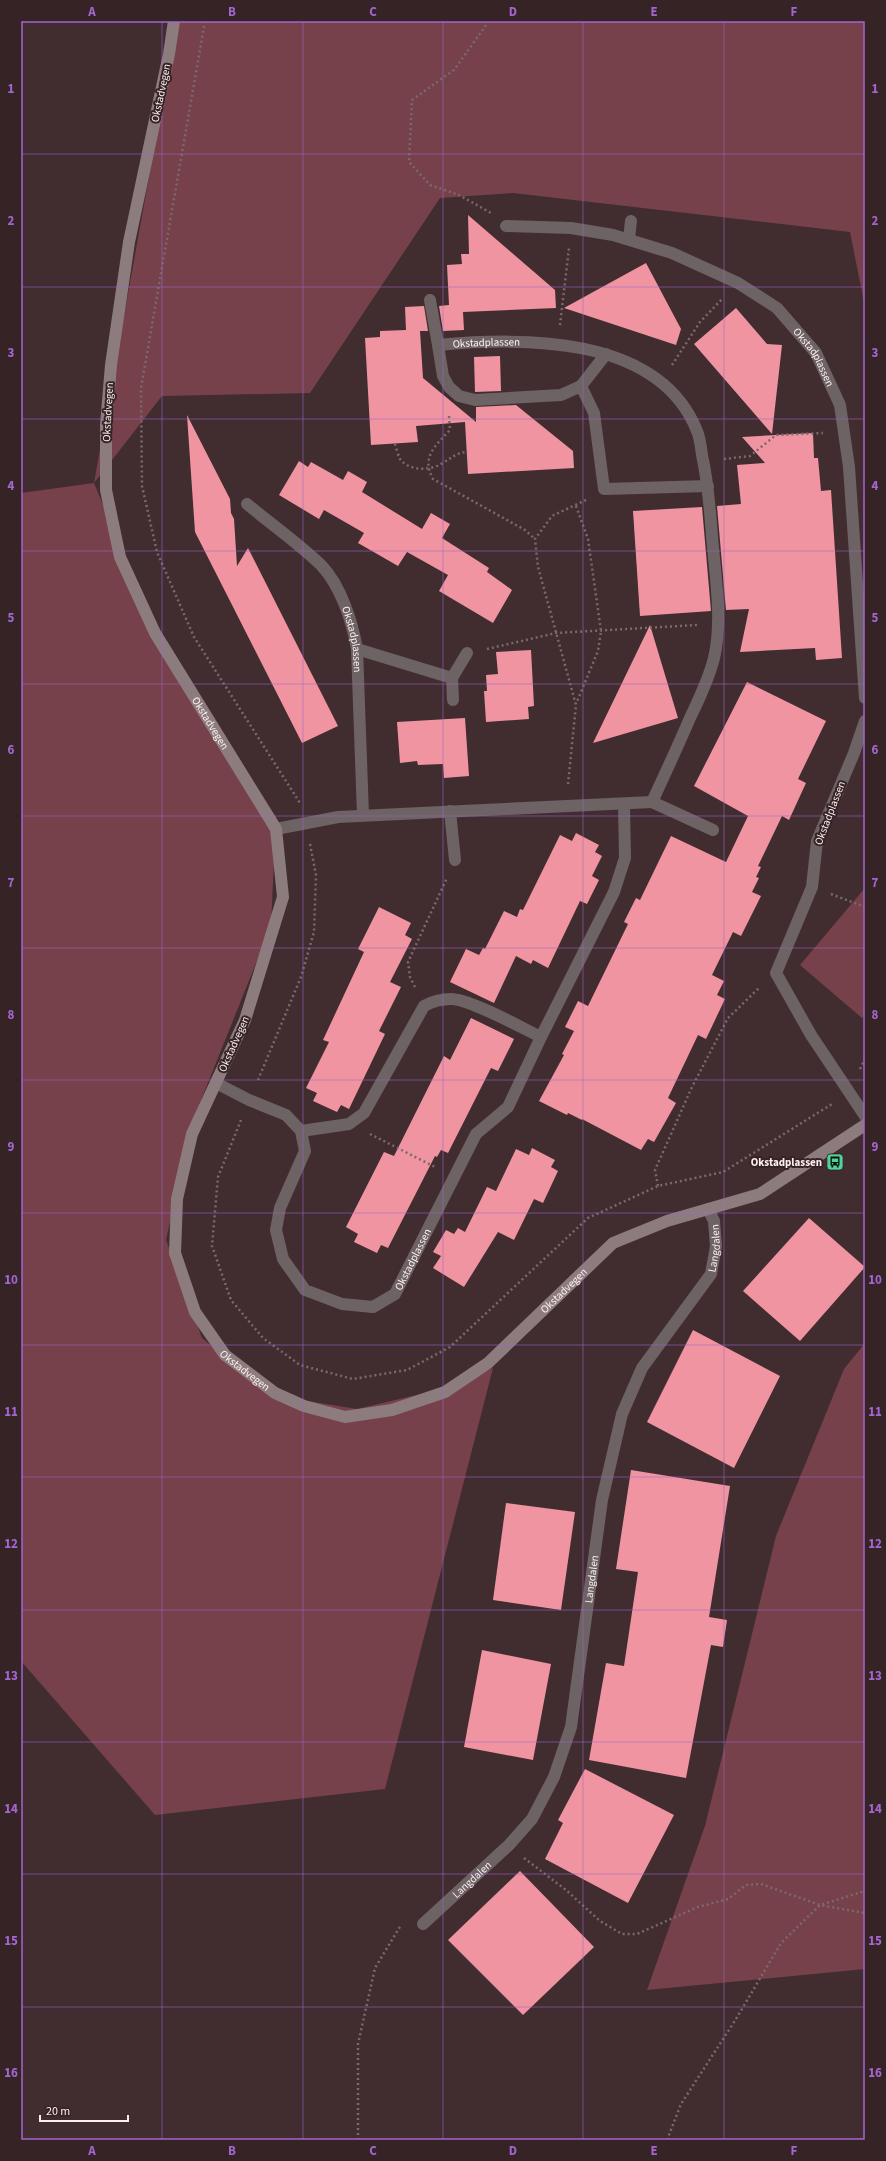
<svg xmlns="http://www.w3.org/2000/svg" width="886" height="2161" font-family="'Source Sans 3',sans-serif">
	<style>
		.green { fill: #76414a }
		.building { fill: #f094a1 }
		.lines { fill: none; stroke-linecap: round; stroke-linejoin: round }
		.path { stroke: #7b696c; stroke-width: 2.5; stroke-dasharray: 2 3; stroke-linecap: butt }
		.lane { stroke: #6d6264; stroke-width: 12 }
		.street { stroke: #6d6264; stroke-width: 12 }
		.secondary { stroke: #8d7c7e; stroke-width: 12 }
		.grid { fill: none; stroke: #a266ce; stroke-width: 1; stroke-opacity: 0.55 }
		.labels { text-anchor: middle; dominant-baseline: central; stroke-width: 4; stroke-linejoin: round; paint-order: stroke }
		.street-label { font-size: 11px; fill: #fdeff1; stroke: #362326 }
		.poi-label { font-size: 11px; font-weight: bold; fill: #fdeff1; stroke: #362326; text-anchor: end }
		.neatline { fill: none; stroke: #a266ce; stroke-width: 1.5 }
		.grid-label { font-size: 13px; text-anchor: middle; font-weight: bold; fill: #a266ce }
	</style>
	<rect width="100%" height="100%" fill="#412d30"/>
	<g class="green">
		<path d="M177 21H865V307L850 232 513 193 440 198 310 393 162 396 94 483 167 659 276 817 271 926 191 1125 166 1240 202 1338 270 1395 357 1409 442 1389 493 1368 385 1789 155 1815 21 1661V493L94 483Z"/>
		<path d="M865 888V1014L862 1018 800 965Z"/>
		<path d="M865 1343V1969L647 1990 705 1826 776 1536 844 1369Z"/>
	</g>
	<g class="building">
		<path d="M468 215 555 290 556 308 463 312 464 330 443 331 439 306 449 305 447 265 462 264 461 254H469Z"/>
		<path d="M646 263 681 329 676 345 564 308Z"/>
		<path d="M424 306 428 331H420L423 378 476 422V407L516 405 573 451 574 468 468 474 465 422 416 426 418 442 371 445 365 338 380 337V331L406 330 405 307Z"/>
		<path d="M736 308 767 344 782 345 772 434 694 344Z"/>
		<path d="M500 356 501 391 475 392 474 357Z"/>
		<path d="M187 415 230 499 231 513 234 519 237 566 248 548 338 726 302 743 195 532Z"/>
		<path d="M813 433 814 458H818L821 491 831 490 842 658 816 660 815 648 740 652 749 609 726 610 717 506 741 504 737 465 765 463 742 437Z"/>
		<path d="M299 461 308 467 311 462 343 480 348 471 367 482 362 492 422 529 431 513 450 524 442 538 489 568 487 572 512 590 493 623 439 591 448 575 407 552 398 566 358 543 364 533 324 510 319 519 279 495Z"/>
		<path d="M702 507 711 611 640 616 633 511Z"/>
		<path d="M650 625 678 718 593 743Z"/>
		<path d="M531 650 534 706 528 707 529 719 486 722 484 691H487L486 675 498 674 496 652Z"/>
		<path d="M747 682 826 721 798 779 806 783 789 820 782 816 758 866 761 867 756 877 759 878 752 892 761 896 741 936 733 932 712 975 724 981 717 995 725 999 706 1039 698 1035 668 1098 676 1103 654 1142 648 1139 641 1150 582 1119V1120L568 1113 567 1115 539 1101 564 1055 562 1054 574 1031 565 1027 578 1001 588 1006 628 924 624 922 636 898 640 900 671 836 726 862 748 816 694 786Z"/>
		<path d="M465 718 469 776 444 778 443 764 418 765 417 761 400 763 397 722Z"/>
		<path d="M576 833 599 845 595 852 602 856 592 876 599 880 587 904 580 901 548 968 533 960 531 964 516 956 494 1003 450 982 466 949 479 955 483 948 485 949 504 911 517 917 520 909 523 910 560 835 572 841Z"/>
		<path d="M379 907 411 923 405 935 412 939 390 982 401 987 379 1031 385 1034 349 1109 341 1105 337 1112 313 1101 317 1093 306 1088 329 1042 323 1040 364 952 358 949Z"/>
		<path d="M471 1018 514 1039 498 1071 491 1068 448 1153 441 1150 437 1157 435 1156 388 1248 381 1245 377 1253 354 1242 358 1234 346 1227 384 1152 394 1156 444 1056 450 1060Z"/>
		<path d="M532 1148 555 1160 551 1167 558 1171 543 1203 534 1199 514 1240 498 1232 464 1287 433 1268 441 1256 433 1252 446 1230 454 1234 458 1228 465 1232 487 1187 496 1191 516 1149 529 1155Z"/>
		<path d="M809 1218 865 1267 800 1341 743 1291Z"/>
		<path d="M693 1330 780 1376 734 1468 647 1422Z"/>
		<path d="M631 1470 730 1486 709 1617 727 1620 723 1647 711 1645 686 1778 589 1760 606 1663 624 1666 638 1572 616 1569Z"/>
		<path d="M506 1503 575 1512 561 1610 493 1600Z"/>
		<path d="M482 1650 551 1664 533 1760 464 1747Z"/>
		<path d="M585 1769 674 1815 628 1903 545 1859 563 1823 558 1820Z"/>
		<path d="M520 1871 594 1947 523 2015 448 1940Z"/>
	</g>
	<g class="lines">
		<g class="path">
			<path d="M205 21 141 388 142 486 157 552 194 637 300 803"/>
			<path d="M489 21 454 70 412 100 409 162 430 185 459 195 491 213"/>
			<path d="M560 325 569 248"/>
			<path d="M672 365 700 322 722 299"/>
			<path d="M449 416 450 430C435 446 421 457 433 479L525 530 535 539"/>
			<path d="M395 444C396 448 398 455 400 459 409 471 429 471 441 464 450 459 456 453 466 452"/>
			<path d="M724 459 750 456 776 435 823 433"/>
			<path d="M576 506 588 539 601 631 598 651 576 704"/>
			<path d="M487 649 556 633 697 625"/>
			<path d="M568 784 576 705 538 567 535 539 552 516 586 500"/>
			<path d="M831 894 865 907"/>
			<path d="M415 987 410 977 408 962 447 878"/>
			<path d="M860 1069 865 1059"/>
			<path d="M258 1080 301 977 314 932 316 875 310 844"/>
			<path d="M241 1120 218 1177 212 1246 231 1300 263 1338 300 1365 353 1379 407 1370 450 1347 588 1218 658 1186 723 1172 832 1104"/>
			<path d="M370 1134 435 1167"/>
			<path d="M658 1186 655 1170 692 1087 728 1018 760 987"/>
			<path d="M524 1858 566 1890 600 1921 622 1934H637L698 1907 728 1899 746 1885 761 1884 820 1905 865 1913"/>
			<path d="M358 2140V2044L375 1968 401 1925"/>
			<path d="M667 2140 681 2104 736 2019 781 1943 820 1905 865 1891"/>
		</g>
		<g class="lane">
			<path d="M629 239 631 221"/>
			<path d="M430 300 438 345"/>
			<path id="s1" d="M606 354 581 386 561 395 475 400 459 396 449 387 443 376 438 345C523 337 659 335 697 431 700 438 701 447 702 455 708 482 710 508 712 536 715 575 723 620 714 658 709 679 699 699 690 718 678 746 665 774 652 802L713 830"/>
			<path d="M581 386 594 413 604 489 708 486"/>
			<path id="s2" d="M247 504C271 524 298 543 321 565 341 586 352 621 357 649L363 815"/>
			<path d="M357 649 452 678 453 700"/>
			<path d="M452 678 467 653"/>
			<path d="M450 811 455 860"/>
			<path id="s3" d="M216 1083 249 1100 286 1115 301 1131 305 1151 280 1208 276 1230 283 1259 305 1290 342 1304 373 1307 395 1294 476 1134 508 1107 541 1037 614 892 625 858 624 804"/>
			<path d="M301 1131 349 1124 364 1113 424 1006C433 1001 441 999 451 999 470 999 522 1028 541 1037"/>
		</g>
		<g class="street">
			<path id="s4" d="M506 226 571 228 613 235 672 253 738 283 777 308 816 353 840 405 849 467 865 698"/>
			<path d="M865 721 854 753 817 841 812 887 776 973 811 1035 865 1116"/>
			<path d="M276 829 338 817 652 802"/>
			<path id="s5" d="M423 1924 509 1845 532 1819 554 1777 571 1727 602 1500 622 1414 642 1368 711 1274 716 1246 714 1221 708 1209"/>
		</g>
		<path class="secondary" id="s6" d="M174 21 169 54 129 242 111 365 106 425V490L120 557 155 633 276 829 283 897 245 1020 192 1134 177 1199 175 1253 195 1312 225 1355 275 1393 304 1406 345 1417 392 1410 445 1392 488 1363 613 1243 667 1221 760 1194 865 1125"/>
	</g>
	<path class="grid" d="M162 21V2140M303 21V2140M443 21V2140M583 21V2140M724 21V2140M21 154H865M21 287H865M21 419H865M21 551H865M21 684H865M21 816H865M21 948H865M21 1080H865M21 1213H865M21 1345H865M21 1477H865M21 1610H865M21 1742H865M21 1874H865M21 2007H865"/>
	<defs>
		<g id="bus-square" transform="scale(0.9)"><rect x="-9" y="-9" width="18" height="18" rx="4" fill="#50d398" stroke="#362326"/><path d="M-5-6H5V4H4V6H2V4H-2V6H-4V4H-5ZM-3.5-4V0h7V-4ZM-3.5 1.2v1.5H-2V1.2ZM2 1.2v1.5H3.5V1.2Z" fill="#111"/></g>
	</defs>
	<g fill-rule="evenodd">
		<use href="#bus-square" x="835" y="1162"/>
	</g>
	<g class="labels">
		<g class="street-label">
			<text transform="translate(161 93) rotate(-78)">Okstadvegen</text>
			<text stroke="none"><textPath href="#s1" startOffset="271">Okstadplassen</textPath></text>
			<text stroke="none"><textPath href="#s4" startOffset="350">Okstadplassen</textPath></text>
			<text transform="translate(108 412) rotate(-87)">Okstadvegen</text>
			<text stroke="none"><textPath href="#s2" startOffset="178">Okstadplassen</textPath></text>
			<text stroke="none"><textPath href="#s6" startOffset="733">Okstadvegen</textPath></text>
			<text transform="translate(830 813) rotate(-69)">Okstadplassen</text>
			<text transform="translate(234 1044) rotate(-66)">Okstadvegen</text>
			<text stroke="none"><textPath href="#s5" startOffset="762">Langdalen</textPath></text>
			<text stroke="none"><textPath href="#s3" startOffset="407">Okstadplassen</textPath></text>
			<text stroke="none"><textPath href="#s6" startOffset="1813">Okstadvegen</textPath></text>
			<text stroke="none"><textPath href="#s6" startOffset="1441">Okstadvegen</textPath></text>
			<text stroke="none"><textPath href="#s5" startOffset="401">Langdalen</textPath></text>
			<text stroke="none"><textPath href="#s5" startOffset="66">Langdalen</textPath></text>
		</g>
		<g class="poi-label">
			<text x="822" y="1162">Okstadplassen</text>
		</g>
	</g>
	<rect width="886" height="2161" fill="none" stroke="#362326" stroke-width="44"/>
	<path d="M40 2115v6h88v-6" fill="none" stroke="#fdeff1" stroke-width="2"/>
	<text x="46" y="2115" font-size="12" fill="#fdeff1" stroke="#362326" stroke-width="3" paint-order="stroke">20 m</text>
	<rect x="22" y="22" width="842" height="2117" class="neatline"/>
	<g class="grid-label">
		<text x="92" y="16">A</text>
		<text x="232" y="16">B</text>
		<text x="373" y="16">C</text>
		<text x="513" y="16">D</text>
		<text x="654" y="16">E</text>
		<text x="794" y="16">F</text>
		<text x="11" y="93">1</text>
		<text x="875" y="93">1</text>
		<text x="11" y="225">2</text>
		<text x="875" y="225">2</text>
		<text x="11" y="357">3</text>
		<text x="875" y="357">3</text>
		<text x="11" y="490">4</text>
		<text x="875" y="490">4</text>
		<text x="11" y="622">5</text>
		<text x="875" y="622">5</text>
		<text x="11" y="754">6</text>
		<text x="875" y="754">6</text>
		<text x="11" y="887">7</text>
		<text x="875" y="887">7</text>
		<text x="11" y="1019">8</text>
		<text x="875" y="1019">8</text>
		<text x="11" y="1151">9</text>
		<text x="875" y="1151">9</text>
		<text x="11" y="1284">10</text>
		<text x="875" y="1284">10</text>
		<text x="11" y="1416">11</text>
		<text x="875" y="1416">11</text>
		<text x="11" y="1548">12</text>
		<text x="875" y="1548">12</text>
		<text x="11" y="1680">13</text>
		<text x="875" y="1680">13</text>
		<text x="11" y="1813">14</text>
		<text x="875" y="1813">14</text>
		<text x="11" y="1945">15</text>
		<text x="875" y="1945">15</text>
		<text x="11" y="2077">16</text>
		<text x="875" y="2077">16</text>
		<text x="92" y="2155">A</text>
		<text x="232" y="2155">B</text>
		<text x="373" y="2155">C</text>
		<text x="513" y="2155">D</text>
		<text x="654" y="2155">E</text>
		<text x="794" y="2155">F</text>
	</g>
</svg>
